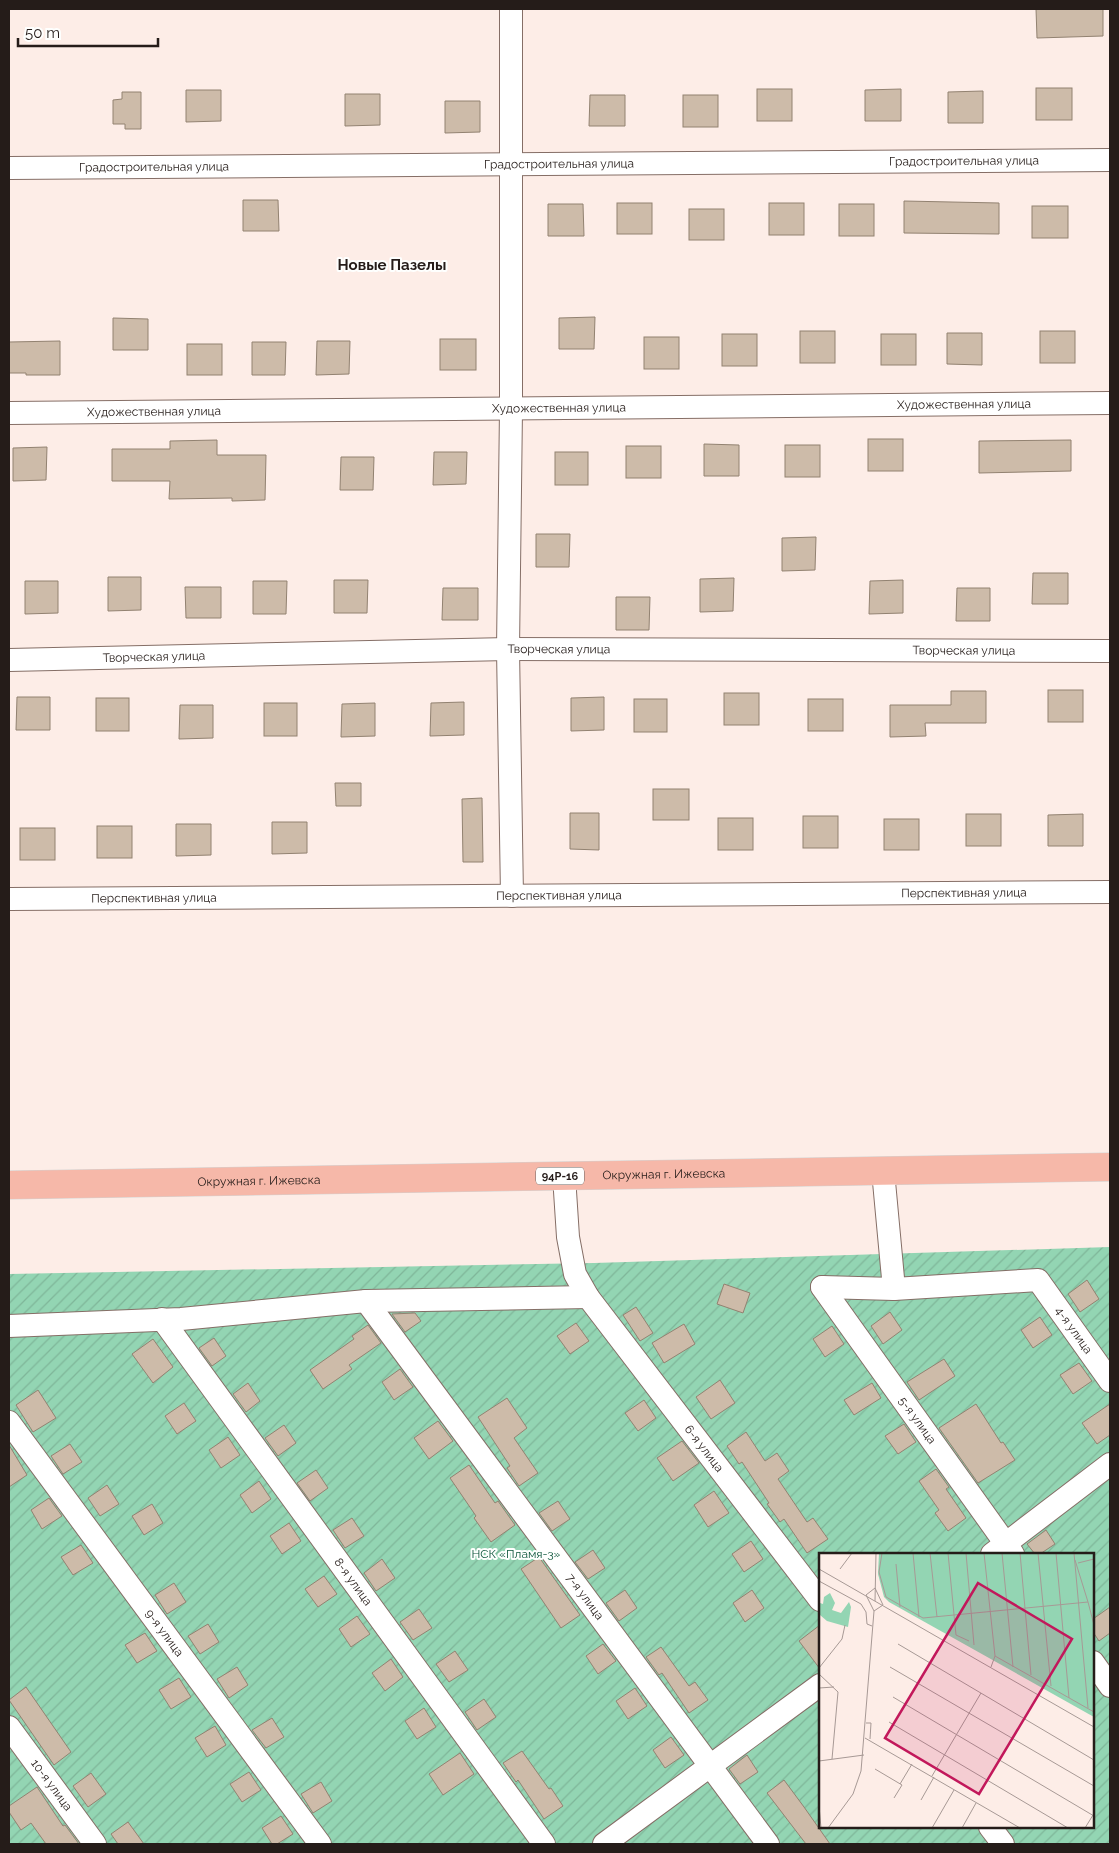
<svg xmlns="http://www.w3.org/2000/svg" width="1119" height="1853" font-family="Raleway,sans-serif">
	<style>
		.garden { fill: url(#garden-furrows); fill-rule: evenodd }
		.building { fill: #cdbba9; stroke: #928271 }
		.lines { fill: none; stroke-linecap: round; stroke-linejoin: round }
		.minor-casing { stroke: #856e66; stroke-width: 24 }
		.primary-casing { stroke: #d3d2d1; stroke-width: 29 }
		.minor { stroke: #fff; stroke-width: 22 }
		.primary { stroke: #f6b8a9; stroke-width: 28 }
		.labels { text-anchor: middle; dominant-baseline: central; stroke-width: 4; stroke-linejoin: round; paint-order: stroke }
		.shield { fill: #fefffe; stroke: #66605e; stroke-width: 1 }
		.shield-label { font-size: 11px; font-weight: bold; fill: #251c19 }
		.street-label { font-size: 12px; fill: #251c19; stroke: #fefffe }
		.park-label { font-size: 12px; fill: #0a5439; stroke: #fefffe }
		.quarter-label { font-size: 15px; font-weight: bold; fill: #251c19; stroke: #fefffe }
		.inset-road { fill: none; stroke: #a79995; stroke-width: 1 }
		.view { fill: #c2185b; fill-opacity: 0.15; stroke: #c2185b; stroke-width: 2.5 }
		.inset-edge { fill: none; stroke: #251c19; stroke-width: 2.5 }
	</style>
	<defs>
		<pattern id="garden-furrows" width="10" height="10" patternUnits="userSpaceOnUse" patternTransform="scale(1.25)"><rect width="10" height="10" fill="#93d5b3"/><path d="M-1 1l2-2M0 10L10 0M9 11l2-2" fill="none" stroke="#7fb699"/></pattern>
	</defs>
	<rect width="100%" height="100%" fill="#fdede7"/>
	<path class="garden" d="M1110 1247V1844H9V1274L594 1263ZM820 1554H1093V1827H820Z"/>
	<g class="building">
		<path d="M1036 9H1103V36L1037 38Z"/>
		<rect x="1036" y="88" width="36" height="32"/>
		<rect x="757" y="89" width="35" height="32"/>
		<path d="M901 89V121H865V90Z"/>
		<path d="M186 90H221V121L186 122Z"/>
		<path d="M983 91V123H948V92Z"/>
		<path d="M122 92H141V129H125V124H113V100L122 99Z"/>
		<path d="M345 94H380V125L345 126Z"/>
		<path d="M590 95H625V126H589Z"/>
		<rect x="683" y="95" width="35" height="32"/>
		<path d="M445 101H480V132L445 133Z"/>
		<path d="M243 200H278L279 231H243Z"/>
		<path d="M904 201 999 203V234L904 233Z"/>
		<rect x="617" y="203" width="35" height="31"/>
		<rect x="769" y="203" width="35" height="32"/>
		<path d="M548 204H583L584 236H548Z"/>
		<rect x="839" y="204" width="35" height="32"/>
		<rect x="1032" y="206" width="36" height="32"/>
		<rect x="689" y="209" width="35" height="31"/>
		<path d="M595 317 594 349H559V318Z"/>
		<path d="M113 318 148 319V350H113Z"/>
		<rect x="800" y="331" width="35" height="32"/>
		<rect x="1040" y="331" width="35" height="32"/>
		<path d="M947 333H982V365L947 364Z"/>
		<rect x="722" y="334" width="35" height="32"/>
		<rect x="881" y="334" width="35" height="31"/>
		<rect x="644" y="337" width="35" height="32"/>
		<rect x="440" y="339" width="36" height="31"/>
		<path d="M60 341V375H26V373H9V342Z"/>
		<path d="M317 341H350L349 374 316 375Z"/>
		<path d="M252 342H286L285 375H252Z"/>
		<rect x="187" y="344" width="35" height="31"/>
		<rect x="868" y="439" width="35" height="32"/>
		<path d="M217 440V455H266L265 500 232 501V498L169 499 170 481H112V449H170V441Z"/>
		<path d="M1071 440V471L979 473V441Z"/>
		<path d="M704 444 739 445V476H704Z"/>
		<rect x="785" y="445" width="35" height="32"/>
		<rect x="626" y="446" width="35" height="32"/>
		<path d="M47 447 46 480 13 481V448Z"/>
		<path d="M434 452H467L466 484 433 485Z"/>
		<rect x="555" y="452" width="33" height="33"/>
		<path d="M341 457H374L373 490H340Z"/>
		<path d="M536 534H570L569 567H536Z"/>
		<path d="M816 537 815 570 782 571V538Z"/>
		<path d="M1033 573H1068V604H1032Z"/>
		<path d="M108 577H141V610L108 611Z"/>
		<path d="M734 578 733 611 700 612V579Z"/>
		<path d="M334 580H368L367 613H334Z"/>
		<path d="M903 580V613L869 614 870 581Z"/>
		<path d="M25 581H58V613L25 614Z"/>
		<path d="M253 581H287L286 614H253Z"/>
		<path d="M185 587H221V618H186Z"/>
		<path d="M443 588H478V620H442Z"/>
		<path d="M957 588H990V621H956Z"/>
		<path d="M616 597H650L649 630H616Z"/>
		<rect x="1048" y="690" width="35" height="32"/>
		<path d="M951 691H986V723H925L926 736 890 737V705H951Z"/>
		<rect x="724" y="693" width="35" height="32"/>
		<path d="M17 697H50V730H16Z"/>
		<path d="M604 697V730L571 731V698Z"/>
		<rect x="96" y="698" width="33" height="33"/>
		<rect x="634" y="699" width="33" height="33"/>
		<rect x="808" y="699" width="35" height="32"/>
		<path d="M464 702V735L430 736 431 703Z"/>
		<rect x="264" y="703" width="33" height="33"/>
		<path d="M375 703V736L341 737 342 704Z"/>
		<path d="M180 705H213V738L179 739Z"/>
		<path d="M335 783H361V806H336Z"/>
		<rect x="653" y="789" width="36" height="31"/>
		<path d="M482 798 483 862H463L462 799Z"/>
		<path d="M570 813H599V850L570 849Z"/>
		<rect x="966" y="814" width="35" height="32"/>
		<path d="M1083 814V846H1048V815Z"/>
		<rect x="803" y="816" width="35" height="32"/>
		<rect x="718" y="818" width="35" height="32"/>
		<rect x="884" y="819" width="35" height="31"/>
		<path d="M272 822H307V853L272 854Z"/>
		<path d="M176 824H211V855L176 856Z"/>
		<rect x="97" y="826" width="35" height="32"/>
		<rect x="20" y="828" width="35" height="32"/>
		<path d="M1087 1280 1099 1299 1080 1312 1068 1294Z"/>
		<path d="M724 1284 750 1293 743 1313 717 1304Z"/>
		<path d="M636 1307 653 1333 640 1341 623 1315Z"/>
		<path d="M890 1312 902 1330 883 1344 871 1326Z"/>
		<path d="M415 1313 421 1321 405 1332 392 1314Z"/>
		<path d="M1040 1317 1052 1335 1033 1348 1021 1330Z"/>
		<path d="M576 1323 589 1341 570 1354 557 1336Z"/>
		<path d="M684 1324 695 1344 664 1363 652 1343Z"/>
		<path d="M368 1325 381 1343 349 1365 352 1369 323 1389 310 1370 354 1339 352 1336Z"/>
		<path d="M832 1326 844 1344 825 1357 813 1339Z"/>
		<path d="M214 1338 226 1356 212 1366 199 1348Z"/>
		<path d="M153 1339 173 1367 153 1383 132 1354Z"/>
		<path d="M944 1359 955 1376 919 1400 907 1382Z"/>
		<path d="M1079 1363 1092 1381 1073 1394 1060 1375Z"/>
		<path d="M400 1369 413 1387 394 1400 382 1382Z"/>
		<path d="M720 1380 735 1403 711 1419 696 1397Z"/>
		<path d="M248 1383 260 1401 246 1412 233 1394Z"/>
		<path d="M872 1383 881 1398 854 1415 844 1400Z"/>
		<path d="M38 1390 56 1418 33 1432 16 1405Z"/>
		<path d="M507 1398 527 1428 514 1438 538 1473 519 1486 507 1468 510 1466 478 1417Z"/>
		<path d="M644 1400 656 1418 638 1431 625 1413Z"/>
		<path d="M184 1403 196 1421 177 1434 165 1416Z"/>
		<path d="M976 1404 1001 1443 1003 1442 1015 1460 978 1483 939 1428Z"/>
		<path d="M1110 1404V1435L1097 1444 1082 1423Z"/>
		<path d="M438 1421 453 1441 429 1459 414 1438Z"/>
		<path d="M904 1424 916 1442 898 1454 885 1436Z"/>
		<path d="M284 1425 296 1443 278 1456 265 1438Z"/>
		<path d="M746 1432 765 1461 777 1453 789 1471 778 1479 807 1522 813 1518 828 1539 807 1553 784 1519 780 1522 767 1504 769 1503 742 1462 739 1464 727 1446Z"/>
		<path d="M228 1437 240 1455 221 1468 209 1450Z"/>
		<path d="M682 1441 699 1463 673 1481 657 1458Z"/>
		<path d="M70 1444 82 1462 63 1474 51 1456Z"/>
		<path d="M9 1445 27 1475 9 1487Z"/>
		<path d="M469 1465 495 1503 498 1501 515 1525 491 1542 474 1518 476 1516 450 1478Z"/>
		<path d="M936 1469 949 1487 946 1489 966 1518 948 1531 935 1513 939 1510 919 1481Z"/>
		<path d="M316 1470 328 1488 310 1501 297 1483Z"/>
		<path d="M259 1481 271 1499 252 1513 240 1495Z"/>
		<path d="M107 1485 119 1504 100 1516 88 1498Z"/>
		<path d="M714 1491 729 1513 708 1527 694 1505Z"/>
		<path d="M49 1498 62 1516 42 1529 31 1510Z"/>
		<path d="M558 1501 570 1519 552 1531 539 1513Z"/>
		<path d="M152 1504 163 1523 144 1535 132 1516Z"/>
		<path d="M352 1518 364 1536 345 1548 333 1530Z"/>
		<path d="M289 1523 301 1541 282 1554 270 1536Z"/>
		<path d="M1046 1530 1055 1544 1040 1554H1035L1027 1544Z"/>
		<path d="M751 1541 763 1559 744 1572 732 1554Z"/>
		<path d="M81 1545 93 1563 73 1575 61 1557Z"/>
		<path d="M593 1550 605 1568 588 1579 575 1562Z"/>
		<path d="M539 1557 580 1615 561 1628 521 1569Z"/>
		<path d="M382 1559 395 1578 376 1591 364 1573Z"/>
		<path d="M324 1576 337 1594 318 1607 305 1589Z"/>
		<path d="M174 1583 186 1602 167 1614 155 1595Z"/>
		<path d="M625 1590 637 1608 619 1621 606 1603Z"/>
		<path d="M752 1590 764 1608 745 1622 733 1603Z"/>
		<path d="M1110 1607V1633L1099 1641 1093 1632V1619Z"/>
		<path d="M419 1609 432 1628 413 1640 400 1622Z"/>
		<path d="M357 1616 370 1634 351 1647 339 1629Z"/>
		<path d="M208 1624 219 1642 200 1654 188 1636Z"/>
		<path d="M820 1625V1669L799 1641Z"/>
		<path d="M145 1633 157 1651 137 1663 125 1645Z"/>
		<path d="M603 1644 616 1661 598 1674 586 1656Z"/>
		<path d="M661 1647 689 1686 695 1682 708 1700 689 1713 662 1673 659 1675 646 1657Z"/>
		<path d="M455 1651 468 1670 449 1682 436 1664Z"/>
		<path d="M391 1659 403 1677 385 1691 372 1673Z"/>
		<path d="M237 1667 248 1685 229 1698 217 1679Z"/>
		<path d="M179 1678 191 1697 171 1709 159 1690Z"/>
		<path d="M26 1687 71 1752 54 1765 9 1700Z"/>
		<path d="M635 1688 647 1706 628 1719 616 1701Z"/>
		<path d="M484 1699 496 1717 477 1730 465 1712Z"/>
		<path d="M424 1708 436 1727 417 1739 405 1721Z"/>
		<path d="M272 1718 284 1737 266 1748 252 1730Z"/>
		<path d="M215 1726 226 1745 207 1757 195 1738Z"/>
		<path d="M671 1737 684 1755 665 1768 653 1750Z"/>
		<path d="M522 1751 549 1789 551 1788 563 1806 544 1819 518 1780 516 1782 503 1763Z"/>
		<path d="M460 1753 474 1774 443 1795 429 1774Z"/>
		<path d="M747 1755 758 1772 740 1784 729 1769Z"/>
		<path d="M249 1772 261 1790 242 1802 230 1784Z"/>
		<path d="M91 1773 106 1794 88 1807 73 1786Z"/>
		<path d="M784 1780 804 1807 830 1844H806L767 1793Z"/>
		<path d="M321 1782 332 1801 313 1813 301 1794Z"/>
		<path d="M37 1787 63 1826 65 1825 79 1844H46L31 1823 21 1830 9 1812V1806Z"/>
		<path d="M281 1816 293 1834 277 1844H272L262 1828Z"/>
		<path d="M128 1822 144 1844H118L111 1834Z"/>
	</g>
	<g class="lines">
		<g class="minor-casing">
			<g id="minor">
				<path d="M511 9V409L508 649 512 896"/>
				<path id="s1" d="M9 168 1110 160"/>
				<path id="s2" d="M9 413 1110 403"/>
				<path id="s3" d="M9 660 508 649 1110 651"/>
				<path id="s4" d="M9 899 1110 892"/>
				<path id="s5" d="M564 1176 568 1237 575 1274 588 1297 820 1600"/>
				<path id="s6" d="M822 1287 1013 1554"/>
				<path d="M822 1287 894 1289 883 1171"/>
				<path id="s7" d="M894 1289 1038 1280 1110 1381"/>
				<path id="s8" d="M366 1301 768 1844"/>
				<path id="s9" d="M162 1319 544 1844"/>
				<path d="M9 1326 181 1319 366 1301 588 1297"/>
				<path id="s10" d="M9 1422 320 1844"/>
				<path d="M992 1554 1110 1464"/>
				<path d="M1093 1662 1110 1686"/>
				<path id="s11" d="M9 1727 95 1844"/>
				<path d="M990 1827 1003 1844"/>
				<path d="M604 1844 820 1685"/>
			</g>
		</g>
		<g class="primary-casing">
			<g id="primary">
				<path id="s12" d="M9 1185 1110 1167"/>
			</g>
		</g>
		<use href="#minor" class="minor"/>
		<use href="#primary" class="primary"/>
	</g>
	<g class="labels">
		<rect class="shield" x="536" y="1167.5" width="48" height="17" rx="4"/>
		<g class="shield-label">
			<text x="560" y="1176">94Р-16</text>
		</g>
		<g class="street-label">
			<text stroke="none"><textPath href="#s1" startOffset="955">Градостроительная улица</textPath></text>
			<text stroke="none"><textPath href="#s1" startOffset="550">Градостроительная улица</textPath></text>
			<text stroke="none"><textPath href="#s1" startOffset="145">Градостроительная улица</textPath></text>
			<text stroke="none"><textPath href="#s2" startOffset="955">Художественная улица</textPath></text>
			<text stroke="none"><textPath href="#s2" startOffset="550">Художественная улица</textPath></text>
			<text stroke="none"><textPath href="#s2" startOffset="145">Художественная улица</textPath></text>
			<text stroke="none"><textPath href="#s3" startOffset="550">Творческая улица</textPath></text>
			<text stroke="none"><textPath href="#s3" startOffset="955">Творческая улица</textPath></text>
			<text stroke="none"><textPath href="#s3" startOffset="145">Творческая улица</textPath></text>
			<text stroke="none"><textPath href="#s4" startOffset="955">Перспективная улица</textPath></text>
			<text stroke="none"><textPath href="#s4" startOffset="550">Перспективная улица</textPath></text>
			<text stroke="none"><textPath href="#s4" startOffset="145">Перспективная улица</textPath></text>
			<text stroke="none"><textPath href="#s12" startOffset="655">Окружная г. Ижевска</textPath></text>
			<text stroke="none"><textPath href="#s12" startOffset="250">Окружная г. Ижевска</textPath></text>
			<text stroke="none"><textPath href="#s7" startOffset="206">4-я улица</textPath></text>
			<text stroke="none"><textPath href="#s6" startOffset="164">5-я улица</textPath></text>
			<text stroke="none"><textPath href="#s5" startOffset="316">6-я улица</textPath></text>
			<text stroke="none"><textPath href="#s9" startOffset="325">8-я улица</textPath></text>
			<text stroke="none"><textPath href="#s8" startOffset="368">7-я улица</textPath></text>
			<text stroke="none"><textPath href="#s10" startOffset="262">9-я улица</textPath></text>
			<text stroke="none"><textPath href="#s11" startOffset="72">10-я улица</textPath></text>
		</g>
		<g class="park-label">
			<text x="516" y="1554">НСК «Пламя-3»</text>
		</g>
		<g class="quarter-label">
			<text x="392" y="265">Новые Пазелы</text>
		</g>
	</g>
	<g transform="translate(819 1553)">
		<rect width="275" height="275" fill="#fdede7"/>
		<path d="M11 40 16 50 13 57 22 60 30 49 32 54 29 74 8 68 1 62V50L4 51 5 44Z" fill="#93d5b3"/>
		<path d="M60 0H275V164L70 49 65 44 59 21Z" fill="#93d5b3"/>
		<path class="inset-road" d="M63 0 60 19 67 44 104 65 269 49 256 7M94 0 100 64M111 0 118 64M129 0 137 82 150 88M147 0 155 92M165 0 176 103 172 114M183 0 194 114M201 0 212 122M219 0 232 133M237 0 250 145M255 0 269 155M259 10 275 6M77 11 81 54M0 16 275 174M21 16 33 0M0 28 42 51 47 59 48 71 53 73M56 35 64 52 55 58 47 42ZM56 48 57 0M269 49 275 72M79 91 275 207M176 103 275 159M71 114 275 233M0 115 23 86 26 72M0 121 19 139 13 206M0 135 15 134M74 144 275 263M70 169 249 275M47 170H52L51 186M46 185 201 275M0 208 45 202M56 216 83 232 75 245M113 223 162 140M81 231 93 211M102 247 115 224M0 253 2 275M9 275 34 241 42 218 55 58M113 275 135 237M143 275 157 250M266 275 274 262"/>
		<path class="view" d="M159 30 253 86 160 241 66 185Z"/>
		<rect width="275" height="275" class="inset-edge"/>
	</g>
	<rect width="1119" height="1853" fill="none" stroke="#251c19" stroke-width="20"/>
	<path d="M18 38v8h140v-8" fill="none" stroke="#251c19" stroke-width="2.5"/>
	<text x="25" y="38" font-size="15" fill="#251c19" stroke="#fefffe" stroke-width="4" paint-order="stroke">50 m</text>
</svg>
